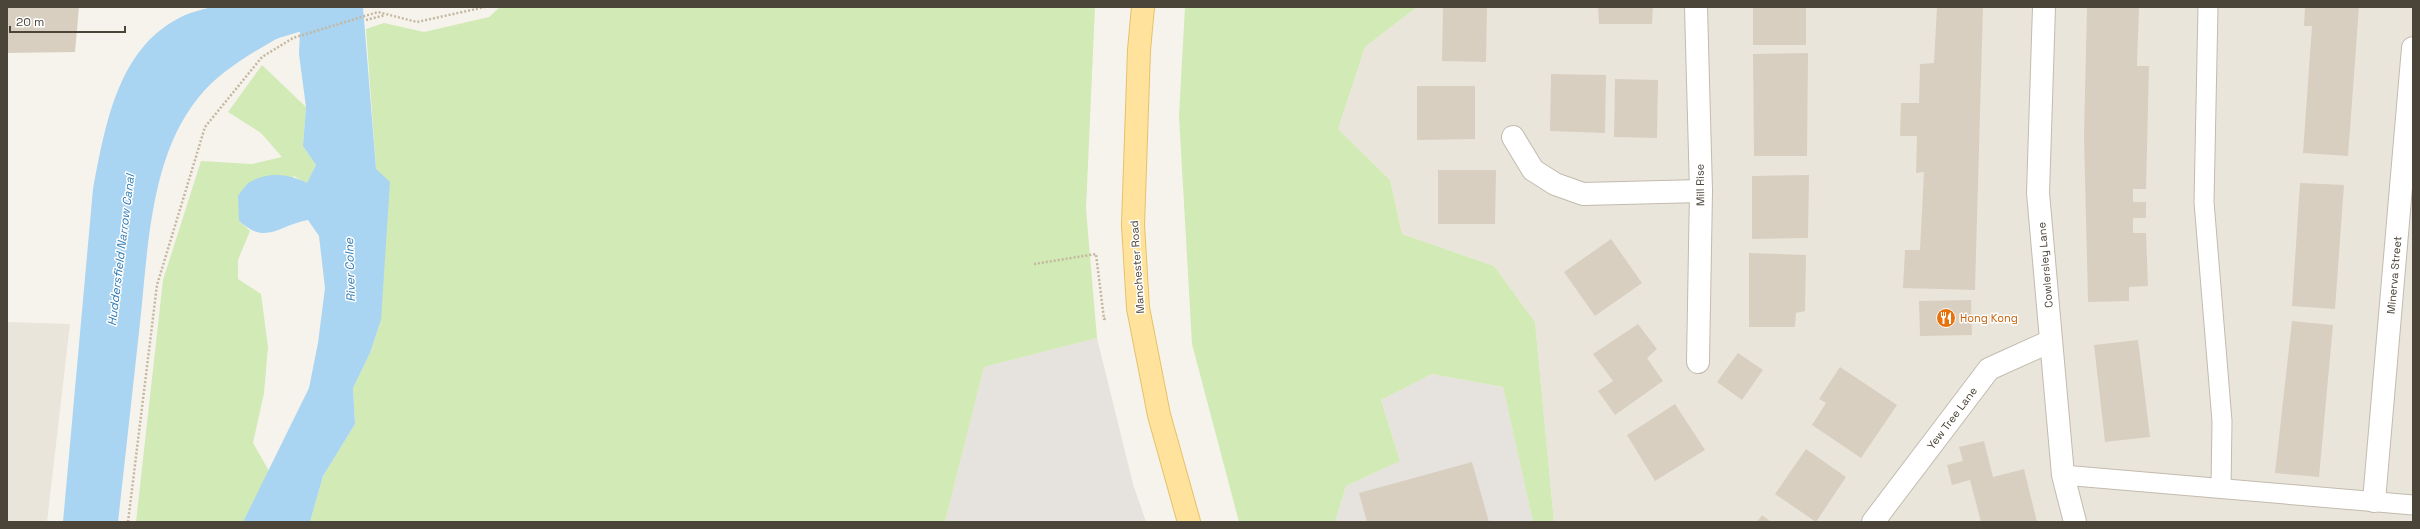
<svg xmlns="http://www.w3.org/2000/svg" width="2420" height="529" font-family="'Space Grotesk',sans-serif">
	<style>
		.residential { fill: #eae5da }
		.industrial { fill: #e6e2dd }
		.green { fill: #d2eab5 }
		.water { fill: #a9d4f2 }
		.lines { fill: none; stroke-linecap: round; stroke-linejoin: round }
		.canal { stroke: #a9d4f2; stroke-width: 40 }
		.building { fill: #d8cfc1 }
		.service-casing { stroke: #c2bbae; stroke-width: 21 }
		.minor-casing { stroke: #c2bbae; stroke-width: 24 }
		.tertiary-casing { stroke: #c2bbae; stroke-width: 24 }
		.primary-casing { stroke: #e6c16a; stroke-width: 24 }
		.path { stroke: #c4b79f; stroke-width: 2.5; stroke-dasharray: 2 2; stroke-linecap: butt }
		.service { stroke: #fff; stroke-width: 19 }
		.minor { stroke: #fff; stroke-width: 22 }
		.tertiary { stroke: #fff; stroke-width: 22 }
		.primary { stroke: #ffe39c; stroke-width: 22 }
		.labels { text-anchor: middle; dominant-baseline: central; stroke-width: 3; stroke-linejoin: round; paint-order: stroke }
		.street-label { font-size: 11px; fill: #4b4439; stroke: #fff }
		.food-label { font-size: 11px; fill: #c56008; stroke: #fff; text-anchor: start }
		.water-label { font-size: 12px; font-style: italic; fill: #2e7ab2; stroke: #fff }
	</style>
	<rect width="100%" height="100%" fill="#f6f3ec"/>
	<g class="residential">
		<path d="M1417 7H2413V522H1554L1535 322 1494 266 1402 234 1390 180 1338 129 1365 47Z"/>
		<path d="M7 322 70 324 47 522H7Z"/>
	</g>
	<g class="industrial">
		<path d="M1097 338 1133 484 1146 522H945L984 367Z"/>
		<path d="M1432 374 1503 387 1533 522H1335L1346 486 1400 461 1381 400Z"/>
	</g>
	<g class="green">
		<path d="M500 7H1095L1086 209 1097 338 984 367 945 522H310L323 476 355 424 353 388 370 353 381 320 376 169 366 29 384 23 424 32 489 17Z"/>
		<path d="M1185 7H1417L1365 47 1338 129 1390 180 1402 234 1494 266 1535 322 1554 522H1533L1503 387 1432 374 1381 400 1400 461 1346 486 1335 522H1239L1192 344 1179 116Z"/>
		<path d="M262 65 306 107 303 146 316 165 307 184 294 176 239 221 250 231 238 260V279L261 294 268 347 264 393 253 443 269 471 243 522H136L163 280 201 161 252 164 282 157 261 133 228 112Z"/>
	</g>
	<g class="water">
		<path d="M211 7H295L298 11 293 30C260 48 222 68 198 98 148 160 148 256 139 332 132 396 125 459 118 522H63L93 189C105 127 117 50 179 18 188 13 201 10 211 7Z"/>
		<path d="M301 7H363L376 169 390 182 381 320 370 353 353 388 355 424 323 476 310 522H243L309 388 318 343 325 288 319 236 308 220C278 225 267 246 239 221L238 196C241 192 245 185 250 182 268 171 290 174 307 183L316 165 303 146 306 107 299 54Z"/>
	</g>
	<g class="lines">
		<path class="canal" d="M246 27 312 7"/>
	</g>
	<g class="building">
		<path d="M7 7H79L75 52 7 53Z"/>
		<path d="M1443 7H1487L1486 62 1442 61Z"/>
		<path d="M1598 7H1653L1652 24H1599Z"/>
		<rect x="1753" y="7" width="53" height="38"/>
		<path d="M1937 7H1983L1975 290 1903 288 1905 250H1920L1924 172 1916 173 1917 136H1900L1901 103H1919L1920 64 1934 63Z"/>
		<path d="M2087 7H2139L2137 66H2149L2146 189H2133V202H2146V218H2133V233H2146L2148 286 2129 287V301L2088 302 2084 136Z"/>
		<path d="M2305 7H2359L2348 156 2303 153 2312 26H2304Z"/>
		<path d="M1808 53 1807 156H1754L1753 54Z"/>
		<path d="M1551 74 1606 75 1605 133 1550 131Z"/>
		<path d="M1615 79 1658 80 1657 138 1614 137Z"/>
		<path d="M1417 86H1475V139L1417 140Z"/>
		<path d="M1438 170H1496L1495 224H1438Z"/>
		<path d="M1809 175 1808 238 1752 239V176Z"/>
		<path d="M2300 183 2344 185 2335 309 2292 306Z"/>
		<path d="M1611 239 1642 283 1595 316 1564 272Z"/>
		<path d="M1749 253 1806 255 1805 311 1796 313 1795 327H1749Z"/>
		<path d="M1971 300 1972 335 1920 336 1919 301Z"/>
		<path d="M2292 321 2333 325 2319 477 2275 473Z"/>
		<path d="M1638 324 1657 349 1647 358 1663 381 1615 415 1598 391 1613 381 1593 354Z"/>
		<path d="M2138 340 2150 437 2105 442 2094 345Z"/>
		<path d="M1738 353 1763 370 1742 400 1717 382Z"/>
		<path d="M1840 367 1897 405 1861 458 1812 425 1826 403 1819 399Z"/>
		<path d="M1675 404 1705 450 1655 481 1627 435Z"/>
		<path d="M1984 441 1993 477 2024 469 2037 522H1981L1970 480 1952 485 1947 465 1963 461 1959 447Z"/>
		<path d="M1806 449 1846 477 1816 522 1775 494Z"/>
		<path d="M1472 462 1489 522H1367L1359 493Z"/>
		<path d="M1762 515 1771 522H1757Z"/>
	</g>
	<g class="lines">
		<g class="service-casing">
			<g id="service">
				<path d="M2208 7 2204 202 2222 421 2221 488"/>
				<path d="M2063 475 2413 505"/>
			</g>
		</g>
		<g class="minor-casing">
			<g id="minor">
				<path d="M1696 7 1701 191 1698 362"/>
				<path d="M1513 137 1533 170 1555 184 1583 194 1701 191"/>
				<path d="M2374 501 2413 48"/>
				<path d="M1873 522 1989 369 2051 341"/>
			</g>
		</g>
		<g class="tertiary-casing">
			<path id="tertiary" d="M2044 7 2038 193 2063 475 2075 522"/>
		</g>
		<g class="primary-casing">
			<path id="primary" d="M1143 7 1139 50 1133 225 1138 308 1159 415 1189 522"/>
		</g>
		<g class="path">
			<path d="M366 20 385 15"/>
			<path d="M1034 264 1096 254 1104 319 1107 318"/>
			<path d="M128 522 157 285 205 127 262 57 293 38 378 12 417 22 485 7"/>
		</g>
		<use href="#service" class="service"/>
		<use href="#minor" class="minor"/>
		<use href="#tertiary" class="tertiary"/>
		<use href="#primary" class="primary"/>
	</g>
	<defs>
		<g id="restaurant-disc" transform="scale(1)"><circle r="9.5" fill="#e8710a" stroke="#fff"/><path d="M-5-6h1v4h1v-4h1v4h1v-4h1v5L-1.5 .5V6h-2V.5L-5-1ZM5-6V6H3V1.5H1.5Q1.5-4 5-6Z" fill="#fff"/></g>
	</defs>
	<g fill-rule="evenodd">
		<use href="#restaurant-disc" x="1946" y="318"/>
	</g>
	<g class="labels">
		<g class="street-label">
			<text transform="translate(1700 185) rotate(-91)">Mill Rise</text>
			<text transform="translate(2045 265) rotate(-95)">Cowlersley Lane</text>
			<text transform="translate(1137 267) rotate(-94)">Manchester Road</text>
			<text transform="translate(2394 275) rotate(-85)">Minerva Street</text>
			<text transform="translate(1952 418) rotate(-53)">Yew Tree Lane</text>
		</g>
		<g class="food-label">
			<text x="1960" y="318">Hong Kong</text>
		</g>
		<g class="water-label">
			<text transform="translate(121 250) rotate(-83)">Huddersfield Narrow Canal</text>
			<text transform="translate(350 270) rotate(-92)">River Colne</text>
		</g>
	</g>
	<rect width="2420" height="529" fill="none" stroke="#4b4439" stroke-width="16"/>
	<path d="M10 26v6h115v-6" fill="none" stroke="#4b4439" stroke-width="2"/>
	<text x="16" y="26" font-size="12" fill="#4b4439" stroke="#ffffff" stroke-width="3" paint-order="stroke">20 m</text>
</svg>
